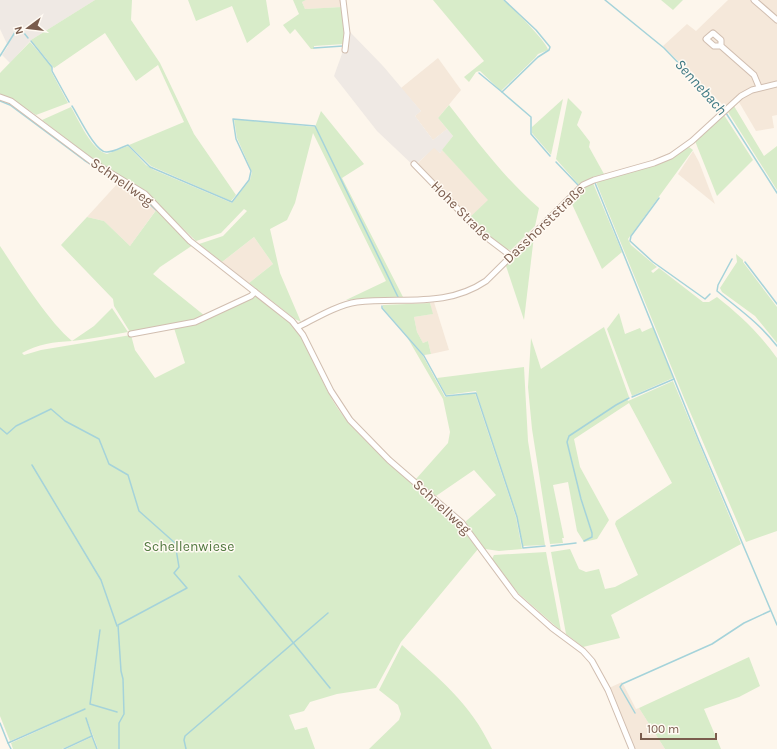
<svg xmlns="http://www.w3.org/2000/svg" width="777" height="749" font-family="Karla,sans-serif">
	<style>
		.residential { fill: #f5e8da }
		.industrial { fill: #efe9e4 }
		.green { fill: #d8ecc9 }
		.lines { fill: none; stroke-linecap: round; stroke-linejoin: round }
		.stream { stroke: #a5d3da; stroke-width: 1.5 }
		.minor-casing { stroke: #d1beb0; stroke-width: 7 }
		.minor { stroke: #fff; stroke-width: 5 }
		.labels { text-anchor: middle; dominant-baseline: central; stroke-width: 3; stroke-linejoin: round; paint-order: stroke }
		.street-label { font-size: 14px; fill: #7a5c4d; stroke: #fffaf3 }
		.park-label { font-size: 14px; fill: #537a41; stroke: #fffaf3 }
		.water-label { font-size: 15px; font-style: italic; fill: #437c86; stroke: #fffaf3 }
	</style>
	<rect width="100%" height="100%" fill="#fdf6ec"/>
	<g class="residential">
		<path d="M306 0H341L342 7 305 9 302 2Z"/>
		<path d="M728 0H777V115L772 116 774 128 756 131 736 97 725 107 663 46 687 24 696 31Z"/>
		<path d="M438 58 461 90 438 118 447 129 433 140 415 116 421 111 401 88Z"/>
		<path d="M434 147 440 153 442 150 489 200 469 218 417 164Z"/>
		<path d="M693 151 699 162 715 204 678 174Z"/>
		<path d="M118 183 143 198 156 210 130 246 104 221 87 217Z"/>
		<path d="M254 237 273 264 249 283 222 262Z"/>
		<path d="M434 302 449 350 431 354 428 341 423 343 417 332 414 317 432 314 430 303Z"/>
		<path d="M622 682 636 709 639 708 665 749H635L609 688Z"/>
	</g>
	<g class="industrial">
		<path d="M0 0H95L31 40 10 63 2 55 8 46 0 29Z"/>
		<path d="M350 32 383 66 421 111 415 116 433 140 447 129 453 136 440 153 434 148 414 166 377 131 334 76 343 51 347 53Z"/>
	</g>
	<g class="green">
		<path d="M95 0H132L131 20 160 63 194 134 236 195 231 201 151 166 129 145 184 122 158 65 136 81 105 33 54 68 31 40Z"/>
		<path d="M188 0H266L270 25 247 43 232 6 196 21Z"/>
		<path d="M293 0H306L302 2 305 9 342 7 345 23 344 44 314 46V49H311L295 29 290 34 283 25 299 14Z"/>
		<path d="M433 0H503C511 6 548 43 548 50L538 54 535 58 501 91 480 71 476 72 469 82 464 77 484 61Z"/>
		<path d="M661 0H683L673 10Z"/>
		<path d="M30 42 52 67 51 71 68 103 36 115 12 99 0 95V73Z"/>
		<path d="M568 98 582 112 577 125 590 142 589 147 604 174 590 178 579 185 556 159Z"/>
		<path d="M563 99 551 155 532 133V127Z"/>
		<path d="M449 105C477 141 504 178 539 208L535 226 511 250 504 249 469 218 488 200 442 150 453 136 438 118Z"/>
		<path d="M734 106 764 156 777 146V190L728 112Z"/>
		<path d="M71 107C78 119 92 151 107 154L128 146 146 165 154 170 232 203 250 180 252 172 237 138 234 119 315 127 321 111 364 164 342 178 403 297 346 300 386 281 313 133 295 203 287 220 270 229 280 273 301 322 295 319 249 283 273 264 254 237 222 262 199 244 223 236 247 211 244 209 221 233 196 241 146 193 89 156 42 120Z"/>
		<path d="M724 115 753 160 717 196 695 141Z"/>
		<path d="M689 147 693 150 628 239 631 245 657 267 651 271 653 273 659 268 703 302H709L717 297C740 315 760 334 777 358V531L746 542 684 398 596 182C628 173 660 166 689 147Z"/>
		<path d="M593 183 622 252 602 269 571 202 584 187Z"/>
		<path d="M157 209 193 245 160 267 153 274 205 316 194 320 130 332 114 306 113 299 61 245 87 217 104 221 130 246Z"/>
		<path d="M534 236 524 320 506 266Z"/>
		<path d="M0 246C18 273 48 321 72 341L94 326 112 308 128 332C109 335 91 339 72 341 54 342 38 344 22 353L24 355 41 350 131 335 135 350 155 378 185 363 174 328 257 296 291 323 298 332C316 361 325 395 348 422 388 468 443 499 478 549L401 642 376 688 337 694 310 702 304 711 289 715 295 730 307 727 315 749H98L86 717 92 736 62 749H13L11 743 84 710 10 741 0 716Z"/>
		<path d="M736 254 743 260V262L777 307V343L755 316 722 292 720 288 737 262Z"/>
		<path d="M430 303 433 314 414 317 417 332 423 343 428 341 431 354 424 355 383 308V305Z"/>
		<path d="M619 313 625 334 640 328 642 332 653 327 673 378 632 396 607 329Z"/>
		<path d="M604 327 629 397 627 398 628 401 673 381 741 544 611 615 620 638 583 647 566 634 551 552 570 549 579 569 586 572 599 569 605 589 615 587 638 575 615 524 616 521 672 483 629 403 574 439 580 467 609 520 597 539 584 542 577 531 568 482 553 485 564 538H562L563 543 550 544 532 429 528 387 531 338 541 369Z"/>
		<path d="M407 337 423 356 445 397 475 393 516 517 522 549 499 551 485 549 465 522 496 495 474 470 436 496 416 479 448 443 450 432 443 399Z"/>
		<path d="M524 367 528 441 545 545 523 546 517 517 476 391 446 395 437 378Z"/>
		<path d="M546 552 561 631 518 593 492 559 494 555Z"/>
		<path d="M402 645C439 679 470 702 492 749H369L399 720 401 714 398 705 379 690Z"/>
		<path d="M749 657 760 686 739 697 704 709 721 749H665L639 708Z"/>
		<path d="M92 737 97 749H66Z"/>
	</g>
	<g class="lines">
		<g class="stream">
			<path d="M504 0 536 30 550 47 549 50 538 57 502 92 531 117V134L550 156"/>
			<path d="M605 0 664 48 724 110"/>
			<path d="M31 41 52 67V71L69 102"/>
			<path d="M314 48 343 46"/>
			<path d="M0 56 17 29 20 28 28 38"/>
			<path d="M479 73 502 92"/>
			<path d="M0 101 10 105 84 160 143 198 156 210"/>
			<path d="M72 106C78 115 96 154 107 152 114 152 122 147 128 145L150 167 232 202 249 180 251 171 236 139 233 119 315 126 398 297"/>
			<path d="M726 113 777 193"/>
			<path d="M556 162 578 185"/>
			<path d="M595 183 699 441 777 625"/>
			<path d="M659 198 631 236 630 241 653 262 705 299 710 294"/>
			<path d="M732 259 718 285 717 291C741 311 757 321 777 346"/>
			<path d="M745 262 777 304"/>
			<path d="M382 306V308L424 356 446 396 476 393 517 517 523 548 545 546"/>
			<path d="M632 397 674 379"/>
			<path d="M0 428 7 434 16 426 51 409 65 421 99 439 109 464 128 475 139 511 175 543 179 567 174 573 187 588 118 625 121 671 123 679 124 714 119 723V749"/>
			<path d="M32 465 101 580 117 626"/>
			<path d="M584 541 592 537V533L581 499 567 442 569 436 616 405 629 398"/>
			<path d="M551 546 576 543"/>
			<path d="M239 576 330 688"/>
			<path d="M100 630 90 704 117 712"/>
			<path d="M635 713 620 687 622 684 712 644 744 623 770 611"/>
			<path d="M0 723 8 743"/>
			<path d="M92 736 97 749"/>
			<path d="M11 749 8 743 85 709"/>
			<path d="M64 749 92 736 86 718"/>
			<path d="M186 749 184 740 185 736 328 613"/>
		</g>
		<g class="minor-casing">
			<g id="minor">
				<path d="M343 0 347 33 345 50"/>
				<path d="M754 0 777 20"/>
				<path d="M721 46H714L706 39 713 33 721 40V46L754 75 759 87"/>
				<path d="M0 97 11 101 91 161 145 194 190 241 292 321 303 335 331 391 350 420 389 460 462 523 516 596 552 628 583 651 592 661 608 690 632 749"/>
				<path d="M414 164 482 234 511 256"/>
				<path d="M298 327C316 318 337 305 357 302 403 297 446 308 486 281L583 185 594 180 654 163 671 156 692 141 741 96 752 90 777 84"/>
				<path d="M131 334 195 322 251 296 255 292"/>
			</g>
		</g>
		<use href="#minor" class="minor"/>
	</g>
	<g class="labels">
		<g class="street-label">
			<text transform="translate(122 182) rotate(35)">Schnellweg</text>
			<text transform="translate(461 211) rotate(45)">Hohe Straße</text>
			<text transform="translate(544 224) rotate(-44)">Dasshorststraße</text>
			<text transform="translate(442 507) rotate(43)">Schnellweg</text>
		</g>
		<g class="park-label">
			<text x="189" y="546">Schellenwiese</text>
		</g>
		<g class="water-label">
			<text transform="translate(701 87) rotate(48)">Sennebach</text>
		</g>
	</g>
	<g transform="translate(28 28) rotate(255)" stroke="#fffaf3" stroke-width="3" paint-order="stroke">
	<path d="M0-3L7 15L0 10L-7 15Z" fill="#7a5c4d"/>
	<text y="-6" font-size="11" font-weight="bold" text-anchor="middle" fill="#7a5c4d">N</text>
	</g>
	<path d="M641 733v6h75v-6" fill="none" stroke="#7a5c4d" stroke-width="2"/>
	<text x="647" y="733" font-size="12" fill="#7a5c4d" stroke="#fffaf3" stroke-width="3" paint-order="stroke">100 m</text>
</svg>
